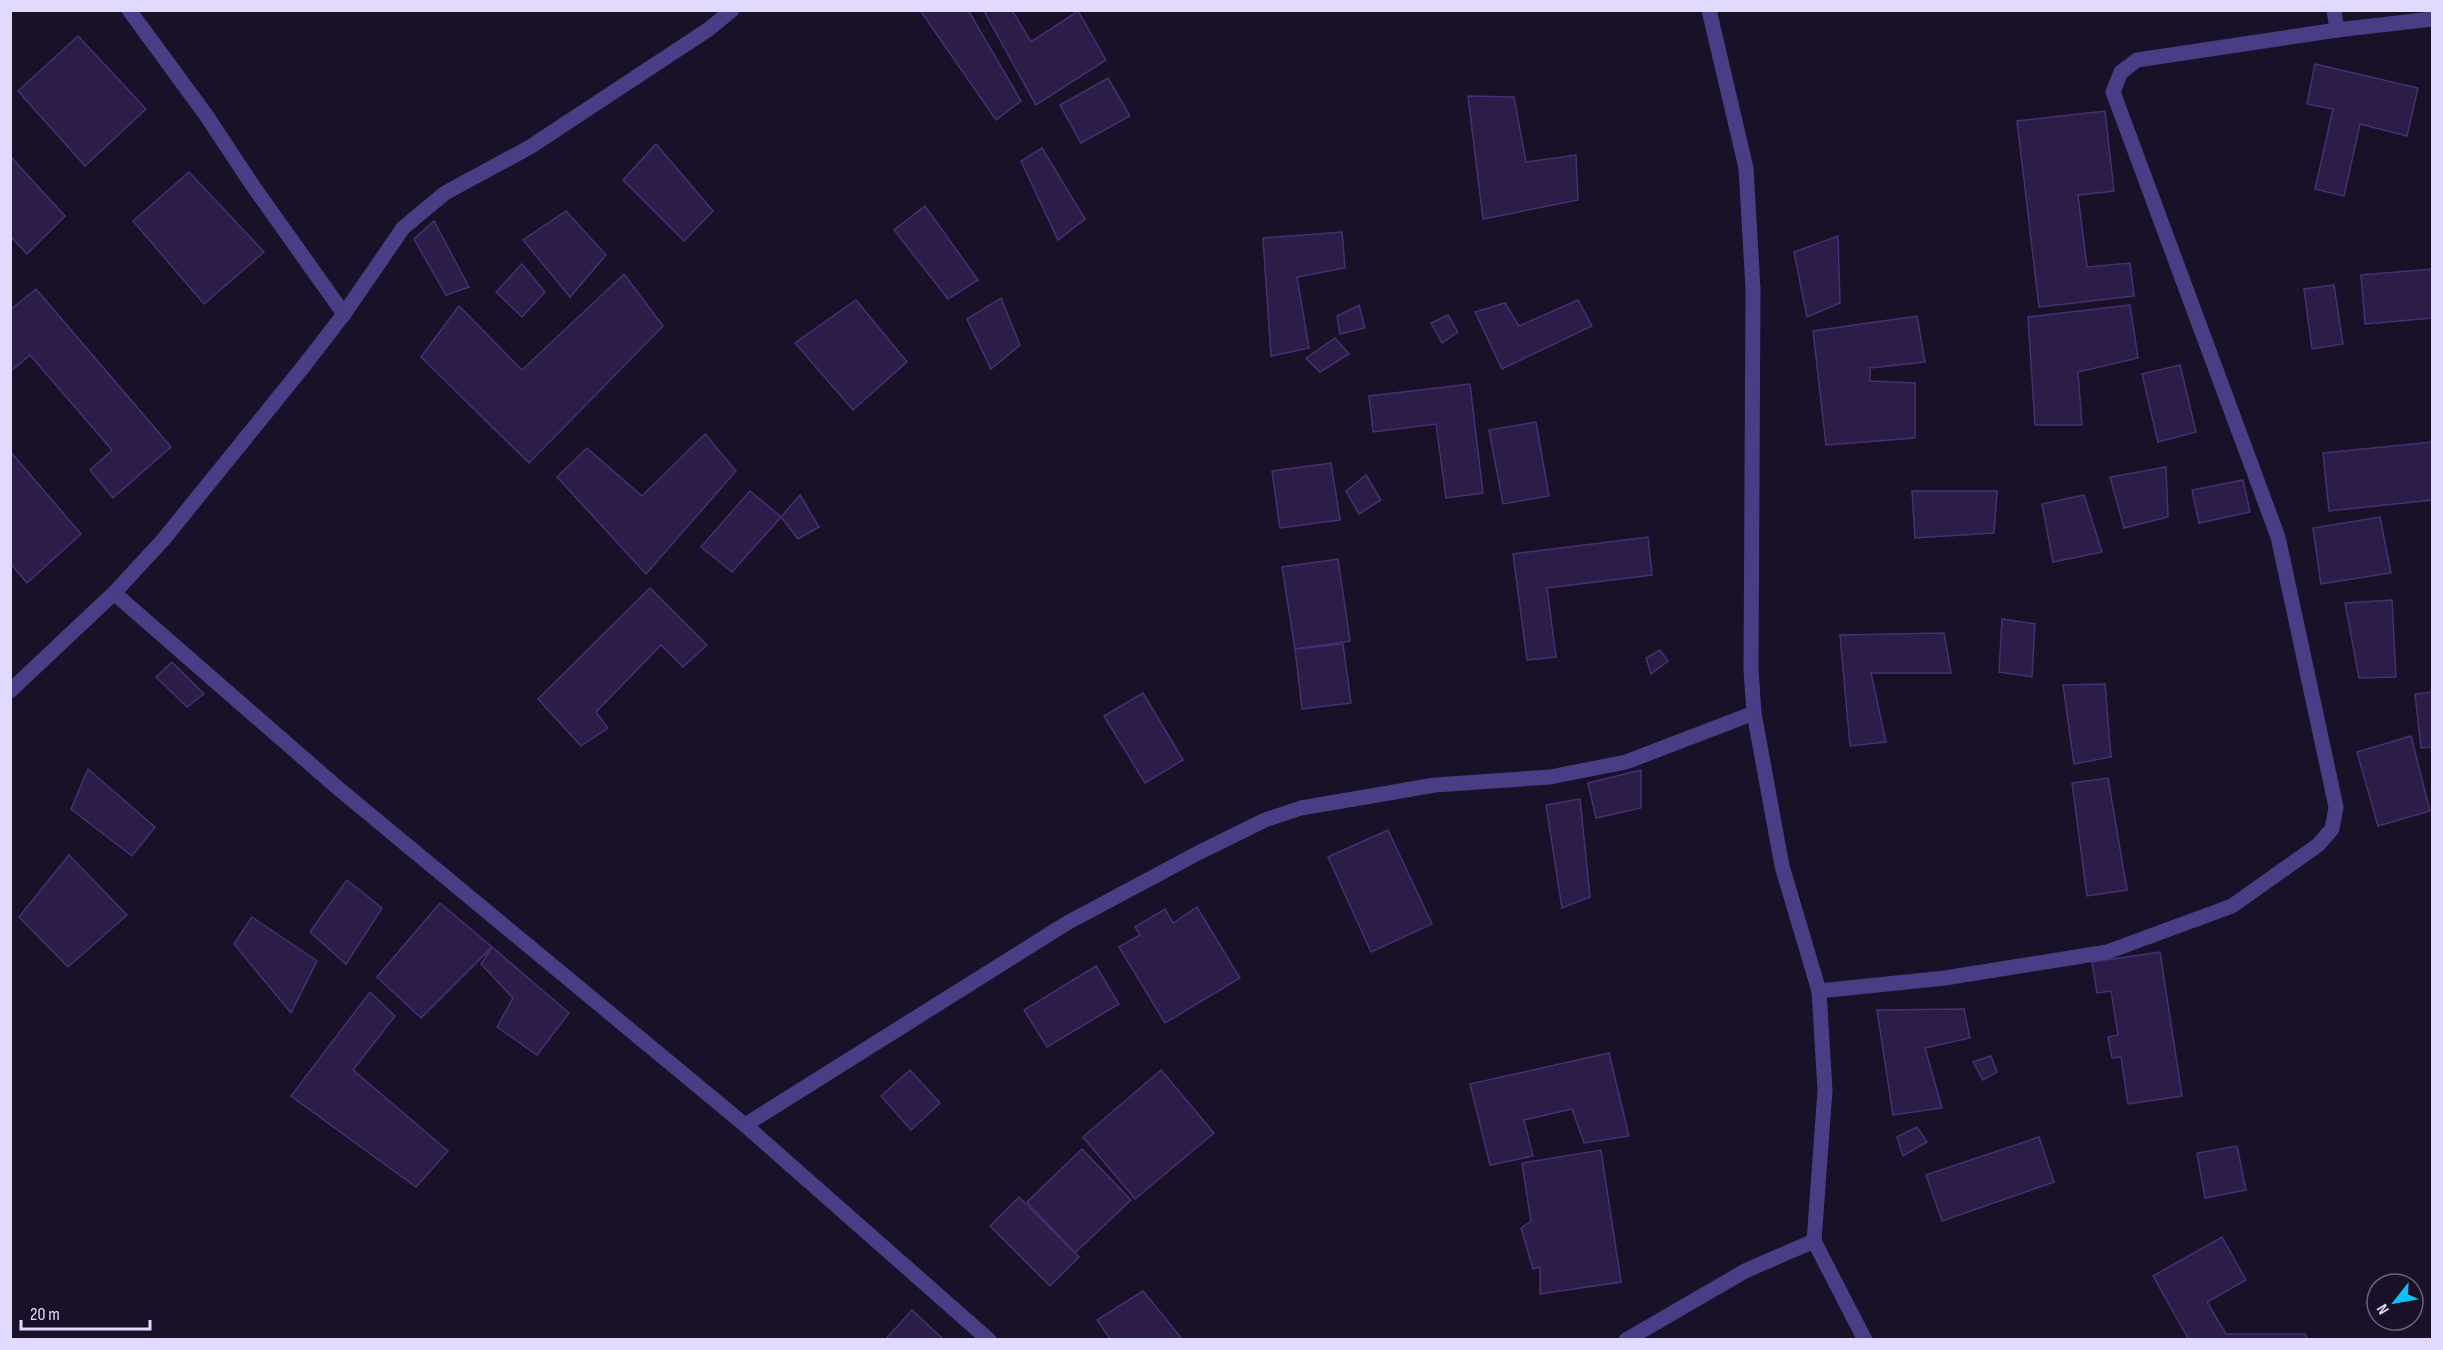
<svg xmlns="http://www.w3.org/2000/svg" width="2443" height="1350" font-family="'Sofia Sans Condensed',sans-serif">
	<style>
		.building { fill: #2b1d48; stroke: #463073; stroke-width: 1.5 }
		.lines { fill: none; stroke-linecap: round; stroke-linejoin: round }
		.minor { stroke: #493d85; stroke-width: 15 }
	</style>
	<rect width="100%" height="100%" fill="#181128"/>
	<g class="building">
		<path d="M920 10H968L1021 101 996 120Z"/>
		<path d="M989 10H1012L1031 42 1078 11 1106 60 1036 105 985 13Z"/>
		<path d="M78 36 146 109 85 166 18 91Z"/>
		<path d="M2315 64 2418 88 2407 136 2360 124 2344 196 2315 189 2333 109 2307 104Z"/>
		<path d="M1108 78 1130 116 1081 143 1060 105Z"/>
		<path d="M1468 96 1514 97 1526 162 1576 155 1578 200 1483 219Z"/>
		<path d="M2105 111 2114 191 2078 195 2087 267 2130 263 2134 296 2039 307 2017 121Z"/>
		<path d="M656 144 713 211 684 241 623 180Z"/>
		<path d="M1042 148 1085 219 1058 240 1021 161Z"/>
		<path d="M10 156 65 216 27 254 10 236Z"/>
		<path d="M189 172 264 252 204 304 133 221Z"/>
		<path d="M925 206 978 280 948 299 894 230Z"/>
		<path d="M566 211 606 255 570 297 523 240Z"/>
		<path d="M434 221 469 287 446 295 414 239Z"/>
		<path d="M1342 232 1345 268 1297 277 1309 348 1271 356 1263 238Z"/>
		<path d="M1838 236 1840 303 1807 317 1794 252Z"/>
		<path d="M522 264 545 292 522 317 496 292Z"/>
		<path d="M2432 269V318L2365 324 2361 275Z"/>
		<path d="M624 274 663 326 529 463 421 357 459 306 522 370Z"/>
		<path d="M2334 285 2343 344 2312 349 2304 289Z"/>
		<path d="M36 289 171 447 113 498 90 470 112 450 30 355 10 372V310Z"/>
		<path d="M1001 298 1020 345 991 369 967 319Z"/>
		<path d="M856 300 907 362 853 410 795 343Z"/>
		<path d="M1578 300 1592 326 1502 369 1475 312 1505 303 1519 326Z"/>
		<path d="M1359 305 1365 328 1340 334 1337 316Z"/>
		<path d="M2130 305 2138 358 2078 372 2082 425H2035L2028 317Z"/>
		<path d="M1448 315 1458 332 1442 343 1431 323Z"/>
		<path d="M1917 316 1925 362 1870 368V381L1915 383V438L1826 445 1813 331Z"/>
		<path d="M1335 338 1349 354 1320 372 1306 358Z"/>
		<path d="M2180 365 2196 432 2158 442 2142 374Z"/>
		<path d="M1470 384 1483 493 1446 498 1436 424 1373 432 1369 396Z"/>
		<path d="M1536 422 1549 496 1503 504 1489 430Z"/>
		<path d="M705 434 736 471 646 574 557 477 587 448 642 496Z"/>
		<path d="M2432 442V500L2329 511 2323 453Z"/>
		<path d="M10 451 81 534 27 583 10 563Z"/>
		<path d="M1331 463 1340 520 1280 528 1272 471Z"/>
		<path d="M2166 467 2168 517 2124 528 2110 477Z"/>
		<path d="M1366 475 1381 500 1359 514 1346 491Z"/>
		<path d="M2243 480 2250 512 2199 523 2192 490Z"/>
		<path d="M750 491 781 517 732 572 701 547Z"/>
		<path d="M1912 491H1997L1994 533 1915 538Z"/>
		<path d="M800 495 819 527 798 539 781 517Z"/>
		<path d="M2084 495 2102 552 2053 562 2042 504Z"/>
		<path d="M2380 517 2391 573 2321 584 2313 528Z"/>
		<path d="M1648 537 1652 575 1547 588 1556 657 1527 660 1513 554Z"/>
		<path d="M1338 559 1350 641 1295 649 1282 567Z"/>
		<path d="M650 588 707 645 683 667 661 645 596 712 608 728 581 746 538 699Z"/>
		<path d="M2392 600 2396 677 2359 678 2345 603Z"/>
		<path d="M2002 619 2035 624 2032 677 1999 672Z"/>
		<path d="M1944 633 1951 673H1871L1886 742 1850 746 1840 635Z"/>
		<path d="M1343 644 1351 703 1302 709 1295 649Z"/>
		<path d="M1660 650 1668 661 1651 674 1646 658Z"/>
		<path d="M172 662 204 694 187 707 156 677Z"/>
		<path d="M2105 684 2111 757 2074 764 2063 685Z"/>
		<path d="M2432 692V747L2421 748 2415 694Z"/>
		<path d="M1143 693 1183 760 1145 783 1104 716Z"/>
		<path d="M2411 736 2430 811 2378 826 2357 752Z"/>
		<path d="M88 769 155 827 132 856 71 809Z"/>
		<path d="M1641 770V808L1596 818 1588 783Z"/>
		<path d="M2108 778 2127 890 2087 896 2072 783Z"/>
		<path d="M1580 799 1590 897 1562 908 1546 805Z"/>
		<path d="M1388 830 1432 924 1371 952 1328 857Z"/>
		<path d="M69 855 127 915 68 967 19 917Z"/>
		<path d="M347 880 382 908 346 964 310 932Z"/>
		<path d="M440 903 492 947 421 1018 377 977Z"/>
		<path d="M1197 907 1240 978 1165 1023 1119 947 1140 935 1135 927 1165 909 1173 923Z"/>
		<path d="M252 917 317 961 291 1013 234 944Z"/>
		<path d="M492 947 569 1013 537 1055 497 1027 513 998 481 964Z"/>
		<path d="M2160 952 2182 1096 2128 1104 2121 1057 2112 1058 2108 1037 2118 1035 2111 991 2097 993 2092 962Z"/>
		<path d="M1096 966 1119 1004 1047 1047 1024 1010Z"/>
		<path d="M370 992 395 1016 353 1070 448 1151 416 1187 291 1096Z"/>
		<path d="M1964 1009 1970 1038 1925 1048 1942 1108 1893 1115 1877 1010Z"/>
		<path d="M1609 1053 1629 1136 1584 1143 1572 1109 1524 1120 1533 1156 1490 1165 1470 1084Z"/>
		<path d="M1991 1056 1997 1072 1983 1080 1973 1062Z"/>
		<path d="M910 1070 940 1103 911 1130 881 1096Z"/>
		<path d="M1161 1070 1214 1133 1135 1199 1083 1137Z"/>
		<path d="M1917 1127 1927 1142 1903 1156 1897 1137Z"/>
		<path d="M2039 1137 2054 1182 1942 1221 1926 1175Z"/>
		<path d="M2237 1146 2246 1190 2205 1198 2197 1153Z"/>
		<path d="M1082 1149 1131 1200 1075 1253 1027 1202Z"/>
		<path d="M1601 1150 1621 1282 1540 1294V1267L1533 1269 1521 1228 1531 1221 1522 1163Z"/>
		<path d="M1019 1197 1079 1257 1050 1286 990 1226Z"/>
		<path d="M2222 1237 2246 1280 2207 1302 2226 1334H2305L2308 1340H2189L2153 1276Z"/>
		<path d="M1143 1291 1183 1340H1111L1097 1320Z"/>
		<path d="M912 1310 944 1340H885Z"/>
	</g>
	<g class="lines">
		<g class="minor">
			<path d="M129 10 206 115 253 186 344 314"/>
			<path d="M1709 10 1746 168 1753 289 1751 670 1754 713 1782 866 1819 991 1825 1090 1814 1241 1865 1340"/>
			<path d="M2334 10 2337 30"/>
			<path d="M114 593 339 789 745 1125 989 1340"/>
			<path d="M10 691 114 593 163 540 303 367 344 314 403 228 445 193 530 147 709 29 732 10"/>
			<path d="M1819 991 1945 978 2107 952 2232 906 2318 845 2332 829 2336 807 2278 537 2113 92 2121 72 2137 60 2337 30 2432 19"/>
			<path d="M745 1125 1067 923 1200 852 1265 820 1301 808 1435 785 1550 777 1626 762 1754 713"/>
			<path d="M1626 1340 1745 1271 1814 1241"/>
		</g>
	</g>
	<rect width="2443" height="1350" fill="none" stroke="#e2d9fe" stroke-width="24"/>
	<g transform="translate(2395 1302) rotate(239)"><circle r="28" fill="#181128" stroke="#69617e" stroke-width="1.5"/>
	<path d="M0-4.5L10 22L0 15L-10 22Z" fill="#0bc2f8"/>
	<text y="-9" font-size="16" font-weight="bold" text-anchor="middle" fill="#e2d9fe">N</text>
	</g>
	<path d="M21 1320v9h129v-9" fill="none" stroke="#e2d9fe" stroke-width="3"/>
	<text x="30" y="1320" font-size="18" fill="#e2d9fe" stroke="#181128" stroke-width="4.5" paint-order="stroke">20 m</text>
</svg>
